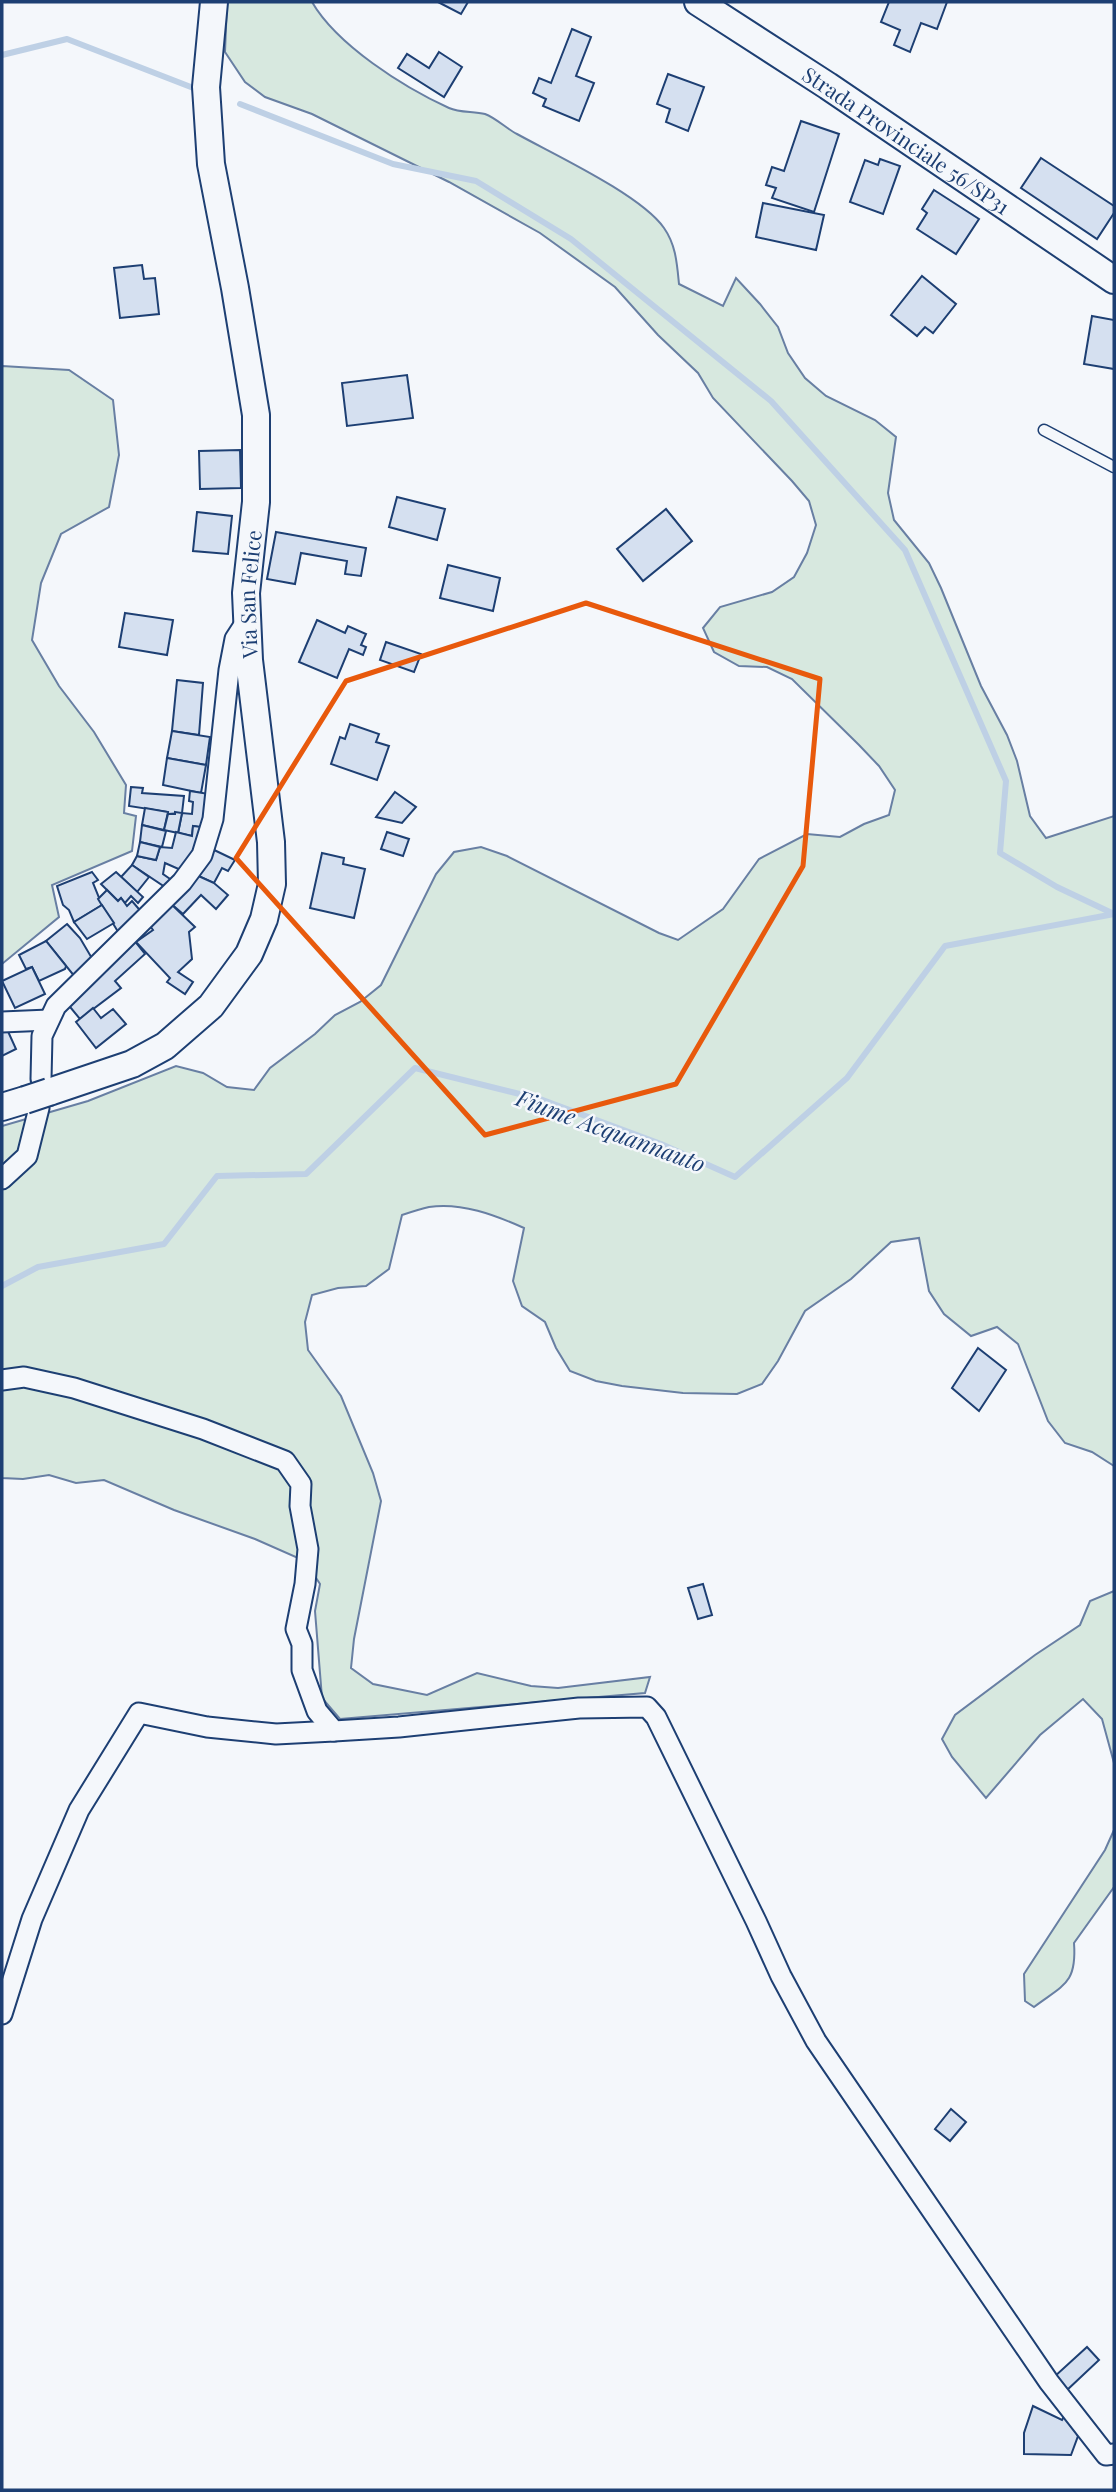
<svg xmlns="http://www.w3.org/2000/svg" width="1116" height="2492" font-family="'Playfair Display',serif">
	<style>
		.green { fill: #d7e8df; stroke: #687fa3; stroke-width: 2 }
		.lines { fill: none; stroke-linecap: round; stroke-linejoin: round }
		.stream { stroke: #bed0e5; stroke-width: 6 }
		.building { fill: #d5e0f0; stroke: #1d3f73; stroke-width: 2 }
		.lane-casing { stroke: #1d3f73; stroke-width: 13 }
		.street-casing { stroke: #1d3f73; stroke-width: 23 }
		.secondary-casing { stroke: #1d3f73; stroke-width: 30 }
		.lane { stroke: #f4f7fb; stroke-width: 10 }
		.street { stroke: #f4f7fb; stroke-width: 19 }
		.secondary { stroke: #f4f7fb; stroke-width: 26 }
		.secondary-bridge-casing { stroke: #1d3f73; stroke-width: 30; stroke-linecap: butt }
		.secondary-bridge { stroke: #f4f7fb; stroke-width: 26 }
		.marked { fill: none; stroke: #e8590c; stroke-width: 5; stroke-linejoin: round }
		.labels { text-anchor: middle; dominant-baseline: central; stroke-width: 5; stroke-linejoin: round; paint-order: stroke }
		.street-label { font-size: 21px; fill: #1d3f73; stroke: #f4f7fb }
		.water-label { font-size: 23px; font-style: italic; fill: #1d3f73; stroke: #f4f7fb }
	</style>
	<rect width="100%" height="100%" fill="#f4f7fb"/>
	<g class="green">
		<path d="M227 2H312C337 45 403 87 449 108 460 113 474 111 485 114 496 118 507 129 517 134 555 155 641 195 664 228 676 245 677 264 679 284L723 306 736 278 760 304 778 327 788 353 805 378 826 396 875 420 896 437 888 493 894 520 929 563 941 588 981 686 1007 735 1017 761 1030 816 1046 838 1114 816V1466L1092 1452 1065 1443 1048 1421 1018 1344 997 1327 971 1336 944 1314 929 1291 919 1238 891 1242 851 1279 805 1311 778 1361 762 1384 737 1394 683 1393 622 1386 596 1381 570 1371 556 1348 545 1322 522 1306 513 1281 524 1228C495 1215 461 1202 429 1207 420 1209 411 1212 402 1215L389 1269 366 1286 338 1288 312 1295 305 1322 308 1350 341 1396 373 1473 381 1501 354 1639 351 1668 373 1684 427 1695 477 1673 531 1686 558 1688 650 1677 645 1693 340 1719 322 1698 315 1611 320 1584 305 1561 255 1539 174 1510 104 1480 76 1483 49 1475 23 1479 2 1478V1126L88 1101 176 1066 203 1073 227 1087 254 1090 270 1068 315 1034 335 1015 360 1002 381 985 436 874 454 852 481 847 507 856 659 933 678 940 723 909 759 859 807 834 840 837 864 824 889 815 895 790 879 766 859 745 792 679 767 667 739 666 714 652 703 628 720 607 772 592 794 577 807 553 816 525 809 501 792 481 713 398 698 373 658 335 615 287 540 233 449 182 312 114 265 97 245 82 225 52Z"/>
		<path d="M2 366 69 370 113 400 119 455 109 507 61 534 41 583 32 640 59 686 94 732 126 785 124 813 136 816 132 851 52 885 59 917 2 964Z"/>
		<path d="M1114 1591V1763L1102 1719 1083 1699 1040 1735 986 1798 952 1757 942 1739 955 1715 1035 1655 1080 1625 1090 1601Z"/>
		<path d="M1114 1830V1887L1074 1943C1077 1984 1063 1985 1034 2007L1025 2001 1024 1974 1105 1850Z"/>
	</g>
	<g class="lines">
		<g class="stream">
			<path d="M2 55 67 39 196 89"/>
			<path d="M240 104 393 164 476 181 571 239 771 401 905 550 1006 781 1000 853 1057 887 1114 914"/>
			<path d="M2 1286 38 1267 164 1244 217 1176 306 1174 415 1068 540 1099 661 1144 735 1177 847 1078 945 946 1114 914"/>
		</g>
	</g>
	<g class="building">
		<path d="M438 2H468L461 14Z"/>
		<path d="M889 2H947L937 29 921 23 910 52 894 45 900 30 881 22Z"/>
		<path d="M572 29 591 37 576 76 594 83 579 121 543 106 546 99 533 93 539 78 551 83Z"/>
		<path d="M439 52 462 67 444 97 398 68 407 54 429 68Z"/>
		<path d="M668 74 704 87 688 131 666 122 670 109 657 104Z"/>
		<path d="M801 121 839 134 814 212 772 198 776 188 766 185 772 167 784 171Z"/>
		<path d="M1041 158 1114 206V213L1097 239 1021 188Z"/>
		<path d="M880 159 900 166 883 214 850 202 865 160 878 165Z"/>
		<path d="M934 190 979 219 956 254 917 229 927 213 922 209Z"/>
		<path d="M763 203 824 215 816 250 756 237Z"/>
		<path d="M142 265 144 279 155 278 159 314 120 318 114 268Z"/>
		<path d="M922 276 956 304 933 333 925 327 917 336 891 315Z"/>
		<path d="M1092 316 1114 320V369L1084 364Z"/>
		<path d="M407 375 413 418 347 426 342 383Z"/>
		<path d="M240 450 241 488 200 489 199 451Z"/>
		<path d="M397 497 445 509 437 540 389 527Z"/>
		<path d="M666 509 692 541 643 581 617 549Z"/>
		<path d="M197 512 232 516 228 554 193 551Z"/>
		<path d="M276 532 366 548 361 576 345 574 347 561 301 553 295 584 267 579Z"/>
		<path d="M448 565 500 578 493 611 440 598Z"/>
		<path d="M125 613 173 620 167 655 119 647Z"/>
		<path d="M317 620 345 633 348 626 366 634 361 645 366 647 363 655 349 649 337 678 299 662Z"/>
		<path d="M386 642 421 654 414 672 380 660Z"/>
		<path d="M177 680 203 683 199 735 172 731Z"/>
		<path d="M350 724 379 734 376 742 389 746 377 780 331 764 340 737 345 739Z"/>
		<path d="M172 731 210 737 206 765 167 758Z"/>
		<path d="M167 758 206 765 201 793 163 785Z"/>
		<path d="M131 787 143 788 142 793 184 796 182 813 168 814V812L129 806Z"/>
		<path d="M190 791 209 794 205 828 193 826 192 836 178 833 182 813 192 814 193 802 189 801Z"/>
		<path d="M395 792 416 807 402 823 376 817Z"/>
		<path d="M145 808 168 812 164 830 142 825Z"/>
		<path d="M175 812 182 813 178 833 164 830 168 814H175Z"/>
		<path d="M142 825 166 831 162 847 140 842Z"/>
		<path d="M193 826 202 827 196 852 183 871 165 863 163 874 173 881 168 889 132 865 137 856 156 860 160 847 172 848 176 832 192 836Z"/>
		<path d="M387 832 409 839 403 856 381 849Z"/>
		<path d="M140 842 160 847 156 860 137 856Z"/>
		<path d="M210 848 235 860 228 871 222 868 214 883 194 874Z"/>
		<path d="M322 853 344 858 343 864 365 869 354 918 310 908Z"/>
		<path d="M132 865 149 877 137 892 121 877Z"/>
		<path d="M92 872 98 880 93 883 102 905 74 922 69 910 63 905 57 886Z"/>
		<path d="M116 872 143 897 138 903 131 896 125 903 121 898 118 901 101 884Z"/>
		<path d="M194 874 214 883 228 895 216 909 201 895 183 914 169 902Z"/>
		<path d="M107 890 118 901 121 898 127 906 132 901 144 915 120 935 98 899Z"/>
		<path d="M169 902 195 927 189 932 192 959 178 972 193 982 185 994 167 982 170 978 136 942 153 930 147 922Z"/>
		<path d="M102 905 114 923 87 939 74 922Z"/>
		<path d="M67 924 80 938 93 960 75 977 46 941Z"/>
		<path d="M133 939 145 954 115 981 121 988 80 1019 66 1002Z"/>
		<path d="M46 941 66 966 65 969 39 981 32 967 26 969 19 955Z"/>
		<path d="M32 967 45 994 15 1008 2 981Z"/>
		<path d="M93 1008 101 1018 113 1009 126 1024 96 1048 76 1022Z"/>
		<path d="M6 1027 16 1049 2 1056V1029Z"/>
		<path d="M978 1348 1006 1370 979 1411 952 1388Z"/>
		<path d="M703 1584 712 1615 698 1619 688 1588Z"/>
		<path d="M951 2109 966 2122 950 2141 935 2129Z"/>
		<path d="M1087 2347 1099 2360 1066 2391 1054 2377Z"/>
		<path d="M1033 2406 1062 2420 1065 2415 1078 2436 1071 2455 1024 2454V2433Z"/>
	</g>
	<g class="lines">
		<g class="lane-casing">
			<path id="lane" d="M1044 430 1114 467"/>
		</g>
		<g class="street-casing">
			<g id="street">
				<path d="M2 1022 49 1020"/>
				<path d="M41 1079 42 1036 56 1006 182 882 202 855 213 819 229 670 235 639 248 619"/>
				<path d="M2 1179 27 1156 39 1108"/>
				<path d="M2 1380 24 1377 74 1388 203 1429 285 1461 301 1484 300 1506 308 1549 305 1584 296 1629 302 1644V1670L317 1711 334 1731 399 1727 579 1708 647 1707 656 1717 756 1921 781 1976 816 2041 1049 2382 1106 2455 1114 2454"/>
				<path d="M2 2014 32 1919 79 1810 139 1713 207 1727 276 1734 334 1731"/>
			</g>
		</g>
		<g class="secondary-casing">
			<g id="secondary">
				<path id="s1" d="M698 2 828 86 1114 280"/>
				<path id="s2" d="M49 1092 132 1064 165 1046 211 1006 249 954 264 919 272 884 271 842 249 660 246 593 256 502V415L235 288 211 164 206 87 214 2"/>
				<path d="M2 1107 25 1100"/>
			</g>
		</g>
		<use href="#lane" class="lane"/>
		<use href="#street" class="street"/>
		<use href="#secondary" class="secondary"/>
		<g class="secondary-bridge-casing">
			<path id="secondary-bridge" d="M25 1100 49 1092"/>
		</g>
		<use href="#secondary-bridge" class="secondary-bridge"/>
	</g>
	<path class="marked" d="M586 603 820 679 803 866 676 1084 485 1135 236 858 346 681Z"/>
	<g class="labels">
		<g class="street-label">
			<text stroke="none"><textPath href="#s1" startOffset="250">Strada Provinciale 56/SP31</textPath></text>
			<text stroke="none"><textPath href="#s2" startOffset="616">Via San Felice</textPath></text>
		</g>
		<g class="water-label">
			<text transform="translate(611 1130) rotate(20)">Fiume Acquannauto</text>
		</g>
	</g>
	<rect width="1116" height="2492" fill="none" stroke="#1d3f73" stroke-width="7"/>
</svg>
